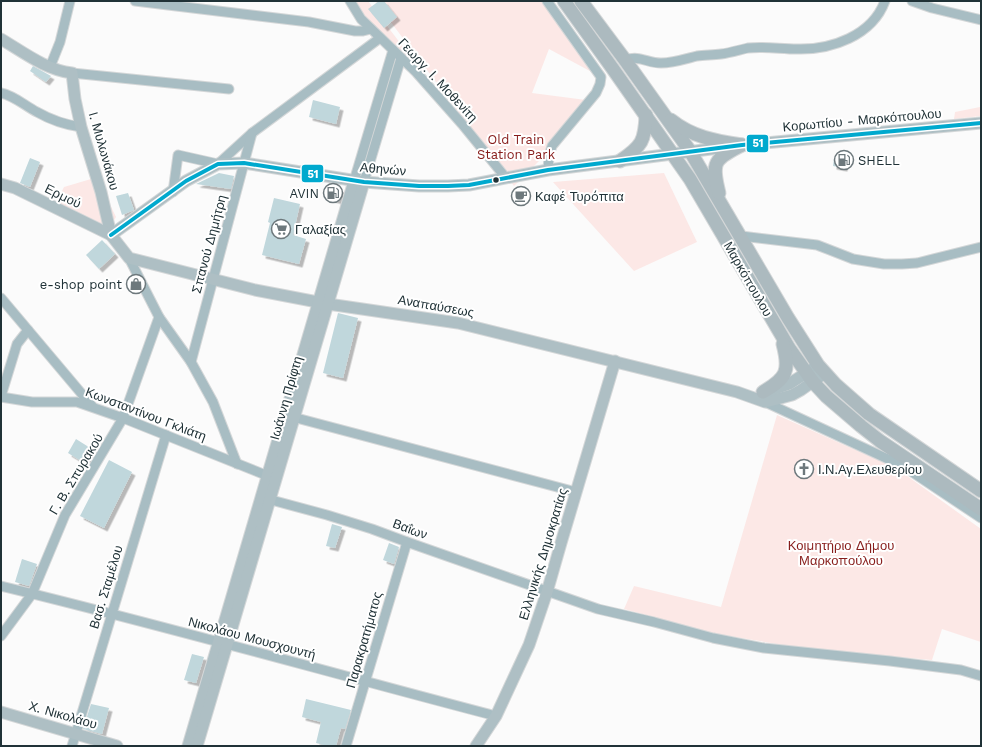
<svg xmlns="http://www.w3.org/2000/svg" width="982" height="747" font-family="'Work Sans',sans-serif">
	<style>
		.green { fill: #fce8e6 }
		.building { fill: #c0d7dc; filter: url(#shadow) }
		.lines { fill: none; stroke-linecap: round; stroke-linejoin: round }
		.minor-casing { stroke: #d4d7d8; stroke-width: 11 }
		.major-casing { stroke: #d4d7d8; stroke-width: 13 }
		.highway-casing { stroke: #d4d7d8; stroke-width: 15 }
		.minor { stroke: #a8bdc3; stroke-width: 9 }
		.major { stroke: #aebfc4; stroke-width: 11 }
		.highway { stroke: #acbabf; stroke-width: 13 }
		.bus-1-casing { stroke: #fff; stroke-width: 7 }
		.bus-1 { stroke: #00a9ce; stroke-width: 4 }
		.bus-dot { fill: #203237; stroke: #fff; stroke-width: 1.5 }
		.labels { text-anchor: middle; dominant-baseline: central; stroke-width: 4; stroke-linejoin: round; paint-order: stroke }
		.street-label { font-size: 13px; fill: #203237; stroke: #fff }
		.park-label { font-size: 13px; fill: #871d1b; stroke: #fff }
		.poi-label { font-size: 13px; fill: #203237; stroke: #fff; text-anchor: start }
		.line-badge { stroke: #fff; stroke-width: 1.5 }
		.badge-label { font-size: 11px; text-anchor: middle; font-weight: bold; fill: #fff }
	</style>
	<defs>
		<filter id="shadow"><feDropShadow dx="3.5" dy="3.5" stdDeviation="0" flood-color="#0004"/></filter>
	</defs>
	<rect width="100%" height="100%" fill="#fbfbfb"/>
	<g class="green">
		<path d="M353 1H368L462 124 371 29Z"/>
		<path d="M375 1H545L601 77 549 49 532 93 586 100 551 149 514 186Z"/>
		<path d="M981 101V116L954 119 955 112 980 107Z"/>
		<path d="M95 173 116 217 106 233 54 207 64 187 91 179Z"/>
		<path d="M664 173 697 242 634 271 553 182Z"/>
		<path d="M777 415 896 468 981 529V642L942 629 932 660 801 648 712 633 624 609 634 586 721 607Z"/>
	</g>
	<g class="building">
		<path d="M379 1H384L397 17 384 28 368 9Z"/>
		<path d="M33 66 51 76 46 82 30 71Z"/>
		<path d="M313 100 340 107 336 124 309 117Z"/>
		<path d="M30 158 40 162 30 187 20 183Z"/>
		<path d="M834 158 845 159 844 168 833 166Z"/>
		<path d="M219 173 234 176 231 189 196 184Z"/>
		<path d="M327 186 341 189 339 201 324 197Z"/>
		<path d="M128 193 134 210 122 215 116 196Z"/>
		<path d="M274 198 300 204 293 235 306 239 299 264 262 255 270 223 268 222Z"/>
		<path d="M102 240 115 254 99 269 86 255Z"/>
		<path d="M338 313 358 318 343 378 323 373Z"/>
		<path d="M76 439 95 451 86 464 68 453Z"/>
		<path d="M109 460 132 472 104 528 80 516Z"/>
		<path d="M332 524 342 527 335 548 326 546Z"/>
		<path d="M389 543 399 547 394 564 383 560Z"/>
		<path d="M22 559 37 564 29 586 15 582Z"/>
		<path d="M192 654 204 657 196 683 184 680Z"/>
		<path d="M306 699 351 710 345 729 341 728 336 746H328L316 743 321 722 302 717Z"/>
		<path d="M91 704 109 708 102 734 83 729Z"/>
	</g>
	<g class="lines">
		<g class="minor-casing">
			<g id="minor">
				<path d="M135 1 309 22 355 31H363L371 29"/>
				<path d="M350 1 361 19 416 72 462 124 506 178"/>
				<path d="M547 1 601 77 600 84 596 93 552 146 549 156 548 170"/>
				<path d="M912 1 932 8 981 20"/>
				<path d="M625 60C640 55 647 63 661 63 673 63 685 59 697 56 705 55 713 55 721 54 730 53 739 50 748 48 764 46 781 49 797 49 831 50 872 36 885 1"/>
				<path d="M50 67 60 42 70 1"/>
				<path d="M72 73 229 89"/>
				<path d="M1 93C15 96 25 106 37 112 51 120 66 125 81 127"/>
				<path d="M354 181 393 50"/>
				<path d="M364 182 401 58"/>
				<path d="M173 192 178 155 218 164 252 133 380 38"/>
				<path d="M741 236 817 245 853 259 884 264H902L917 263 981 247"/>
				<path d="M129 258 159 317 191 362 213 402 237 464"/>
				<path d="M1 298 92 406"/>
				<path d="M191 362 252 133"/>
				<path d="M1 396 17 344 28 330"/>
				<path d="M1 397 32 402H77L123 418 273 478"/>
				<path d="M765 402 903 466 981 518"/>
				<path d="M289 416 576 492"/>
				<path d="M264 498 327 515 372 529 407 542 598 609 654 622 713 638 764 648 890 661 961 670 981 676"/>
				<path d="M1 586C167 626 331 673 496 716"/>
				<path d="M1 636 32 594 65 515 123 418 159 317"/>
				<path d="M72 746 166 435"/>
				<path d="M346 746 407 542"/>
			</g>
		</g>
		<g class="major-casing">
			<g id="major">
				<path d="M1 39C23 52 46 70 72 73L75 99 81 127 101 192 111 235 129 258 255 290 328 304 458 323 737 392 765 402 781 398 792 395 801 390 825 373"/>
				<path d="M1 184 15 188 111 235"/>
				<path d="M111 235 186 181 218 164 244 163 364 182 419 186H448L469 185 548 170 742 145 981 123"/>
				<path d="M769 391 789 384 814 368"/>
				<path d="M1 712 117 746"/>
				<path d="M188 746 354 181"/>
				<path d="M197 746 364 182"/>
				<path d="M476 746 496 716 529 645 547 592 561 543 615 361"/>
			</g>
		</g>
		<g class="highway-casing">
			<g id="highway">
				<path d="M564 1 613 69 690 179 789 348 813 382 826 396 861 426 880 441 981 509"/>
				<path d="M581 1 625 60 690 151 788 318 818 365 836 385 869 414 981 491"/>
				<path d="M671 120C692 137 716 141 742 145"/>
				<path d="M620 161C642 146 645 141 646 115"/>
				<path d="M719 193C711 162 714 159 742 145"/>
				<path d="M763 392C787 378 790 371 783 344"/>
			</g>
		</g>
		<use href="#minor" class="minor"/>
		<use href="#major" class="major"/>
		<use href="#highway" class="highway"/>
		<g class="bus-1-casing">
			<path id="bus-1" d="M111 235 186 181 218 164 244 163 364 182 419 186H448L469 185 548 170 742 145 981 123"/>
		</g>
		<use href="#bus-1" class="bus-1"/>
	</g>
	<defs>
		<g id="fuel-ring" transform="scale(1)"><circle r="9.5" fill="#fff" stroke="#6d787c" stroke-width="1.5"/><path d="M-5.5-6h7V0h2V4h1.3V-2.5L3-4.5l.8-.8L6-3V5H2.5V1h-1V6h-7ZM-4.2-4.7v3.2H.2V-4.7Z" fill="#6d787c"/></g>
		<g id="cafe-ring" transform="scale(1)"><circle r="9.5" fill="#fff" stroke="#6d787c" stroke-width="1.5"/><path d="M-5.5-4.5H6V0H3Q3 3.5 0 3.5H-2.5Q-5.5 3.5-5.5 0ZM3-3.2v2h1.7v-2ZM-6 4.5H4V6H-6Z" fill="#6d787c"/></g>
		<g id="supermarket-ring" transform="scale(1)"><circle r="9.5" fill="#fff" stroke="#6d787c" stroke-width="1.5"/><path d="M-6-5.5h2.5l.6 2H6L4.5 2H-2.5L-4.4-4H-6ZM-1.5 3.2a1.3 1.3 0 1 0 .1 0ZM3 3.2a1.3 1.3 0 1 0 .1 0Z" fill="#6d787c"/></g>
		<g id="shop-ring" transform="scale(1)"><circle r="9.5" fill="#fff" stroke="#6d787c" stroke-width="1.5"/><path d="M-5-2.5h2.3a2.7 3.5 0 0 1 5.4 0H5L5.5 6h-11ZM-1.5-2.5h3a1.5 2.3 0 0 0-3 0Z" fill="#6d787c"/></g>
		<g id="church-ring" transform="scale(1)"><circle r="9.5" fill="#fff" stroke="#6d787c" stroke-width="1.5"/><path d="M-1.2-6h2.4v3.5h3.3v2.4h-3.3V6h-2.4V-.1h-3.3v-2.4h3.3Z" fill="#6d787c"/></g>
	</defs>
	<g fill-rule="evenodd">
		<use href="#fuel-ring" x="844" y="160"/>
		<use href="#fuel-ring" x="333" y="193"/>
		<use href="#cafe-ring" x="521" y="196"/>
		<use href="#supermarket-ring" x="281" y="229"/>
		<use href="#shop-ring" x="136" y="284"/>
		<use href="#church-ring" x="804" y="469"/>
	</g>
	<circle class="bus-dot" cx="496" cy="180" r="3.5"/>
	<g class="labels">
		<g class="street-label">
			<text transform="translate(438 80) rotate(47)">Γεωργ. Ι. Μοθενίτη</text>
			<text transform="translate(862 120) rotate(-5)">Κορωπίου - Μαρκόπουλου</text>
			<text transform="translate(104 151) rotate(74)">Ι. Μυλωνάκου</text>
			<text transform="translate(383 169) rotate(5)">Αθηνών</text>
			<text transform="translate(63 196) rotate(26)">Ερμού</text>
			<text transform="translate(209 244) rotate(-75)">Σπανού Δημήτρη</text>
			<text transform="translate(748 279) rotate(60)">Μαρκόπουλου</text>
			<text transform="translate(436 306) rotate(10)">Αναπαύσεως</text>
			<text transform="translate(286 398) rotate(-74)">Ιωάννη Πρίφτη</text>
			<text transform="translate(146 414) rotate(21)">Κωνσταντίνου Γκλιάτη</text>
			<text transform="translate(76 474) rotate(-59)">Γ. Β. Σπυρακού</text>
			<text transform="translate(410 529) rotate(20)">Βαΐων</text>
			<text transform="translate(543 554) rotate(-73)">Ελληνικής Δημοκρατίας</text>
			<text transform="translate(106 587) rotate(-73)">Βασ. Σταμέλου</text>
			<text transform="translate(252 638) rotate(15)">Νικολάου Μουσχουντή</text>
			<text transform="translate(364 640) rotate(-74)">Παρακρατήματος</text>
			<text transform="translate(63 715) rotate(16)">Χ. Νικολάου</text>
		</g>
		<g class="park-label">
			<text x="516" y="139">Old Train<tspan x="516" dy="15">Station Park</tspan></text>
			<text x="841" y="545">Κοιμητήριο Δήμου<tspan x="841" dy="15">Μαρκοπούλου</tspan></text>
		</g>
		<g class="poi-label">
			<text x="858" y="160">SHELL</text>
			<text x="319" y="193" text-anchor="end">AVIN</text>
			<text x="535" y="196">Καφέ Τυρóπιτα</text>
			<text x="295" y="229">Γαλαξίας</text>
			<text x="122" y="284" text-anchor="end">e-shop point</text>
			<text x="818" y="469">Ι.Ν.Αγ.Ελευθερίου</text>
		</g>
	</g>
	<g class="line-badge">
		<rect x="746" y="134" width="23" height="19" rx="4" fill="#00a9ce"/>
		<rect x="301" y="164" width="23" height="19" rx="4" fill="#00a9ce"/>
	</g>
	<g class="badge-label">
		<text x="758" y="147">51</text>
		<text x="313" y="178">51</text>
	</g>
	<rect width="982" height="747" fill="none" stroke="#203237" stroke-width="4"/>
</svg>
